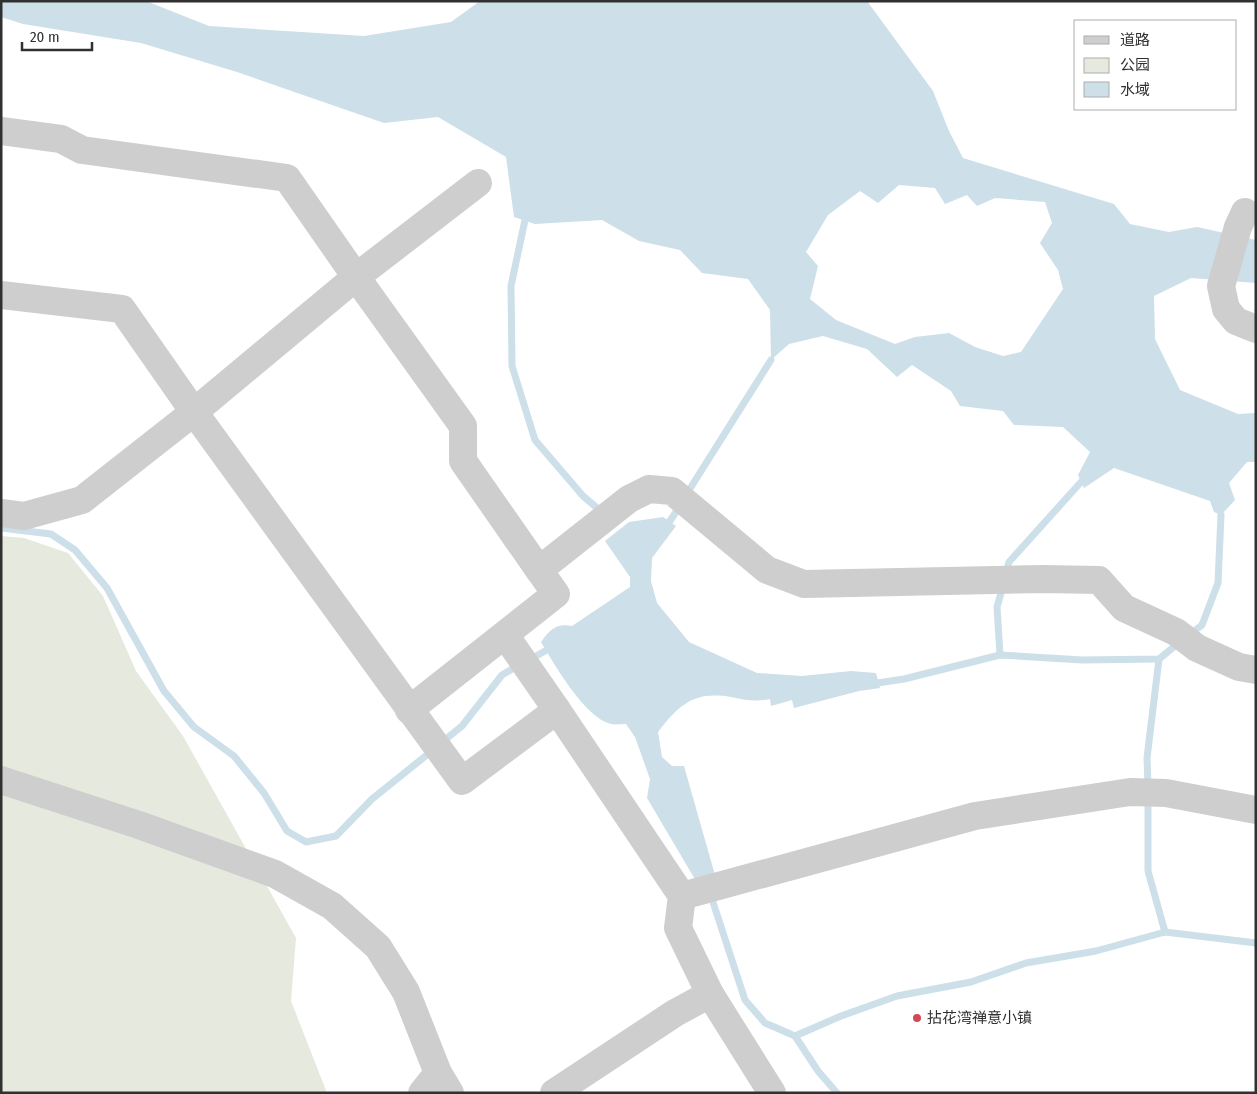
<svg xmlns="http://www.w3.org/2000/svg" width="1257" height="1094" font-family="'Fira Sans Condensed','Noto Sans SC',sans-serif">
	<style>
		.green { fill: #e5e9de }
		.water { fill: #cddfe8; fill-rule: evenodd }
		.lines { fill: none; stroke-linecap: round; stroke-linejoin: round }
		.stream { stroke: #cddfe8; stroke-width: 7 }
		.minor { stroke: #cecece; stroke-width: 28 }
		.poi-dot { fill: #d54756; stroke: #fff; stroke-width: 2 }
		.labels { text-anchor: middle; dominant-baseline: central; stroke-width: 5; stroke-linejoin: round; paint-order: stroke }
		.poi-label { font-size: 15px; fill: #313131; stroke: #fff; text-anchor: start }
	</style>
	<rect width="100%" height="100%" fill="#fff"/>
	<path class="green" d="M1 536 24 538 68 553 103 596 136 671 183 736 296 938 291 1001 327 1093H1Z"/>
	<g class="water">
		<path d="M1 1H146L209 26 364 36 451 22 480 1H867L933 91 949 131 963 158 1114 204 1130 224 1169 232 1197 227 1256 240V283L1191 278 1154 296 1155 339 1180 390 1238 414 1256 413V462H1247L1229 483 1235 500 1221 515 1214 512 1210 501 1114 468 1084 488 1078 475 1090 452 1063 427 1014 425 1003 411 960 406 951 391 912 365 897 377 867 349 823 336 789 344 771 360 770 310 748 279 702 273 680 250 639 241 602 220 535 224 514 217 506 157 438 117 384 123 237 72 141 43 23 24 1 17ZM899 185 935 188 945 204 967 195 977 206 995 198 1045 202 1052 223 1040 243 1058 270 1063 289 1021 352 1003 356 975 347 949 333 915 337 895 344 836 320 810 299 818 266 806 252 828 215 860 191 878 203Z"/>
		<path d="M663 517 676 526 652 558 651 581 657 603 689 642 757 673 802 676 851 671 876 673 880 688 859 691 794 708 792 700 771 706 770 699C756 702 744 700 731 697 694 691 680 704 658 732L662 757 672 766H684L715 875 696 881 647 798 650 779 635 737 626 724C621 724 615 725 611 724 585 718 554 664 541 642 550 629 557 623 572 626L630 587V577L605 541 629 522Z"/>
	</g>
	<g class="lines">
		<g class="stream">
			<path d="M525 220 511 286 512 366 535 440 583 496 603 513"/>
			<path d="M686 495 771 360"/>
			<path d="M662 526 670 521 681 504"/>
			<path d="M1 528 51 534 75 550 107 588 164 691 194 727 234 756 264 793 287 831 306 842 336 836 372 799 433 750"/>
			<path d="M1006 573 1009 562 1081 482"/>
			<path d="M1189 635 1202 625 1218 583 1221 515"/>
			<path d="M1000 655 997 607 1003 586"/>
			<path d="M529 660 554 646"/>
			<path d="M871 684 904 679 1000 655 1082 660 1159 659 1181 641"/>
			<path d="M441 743 462 726 502 675 519 665"/>
			<path d="M1148 787 1147 758 1159 659"/>
			<path d="M1148 798V871L1165 932"/>
			<path d="M710 893 745 1000 765 1023 795 1036 841 1016 897 996 971 982 1026 963 1096 951 1165 932 1256 943"/>
			<path d="M795 1036 818 1071 837 1093"/>
		</g>
		<g class="minor">
			<path d="M1 131 61 139 82 150 287 178 356 277 478 183"/>
			<path d="M1245 212 1238 227 1221 286 1226 309 1236 321 1256 329"/>
			<path d="M1 295 122 309 194 412 462 781 557 710 682 896 678 928 710 994 675 1013 554 1093"/>
			<path d="M1 513 24 516 82 500 194 412 356 277 463 426V461L539 570"/>
			<path d="M505 635 557 710"/>
			<path d="M409 710 556 594 539 570 629 499 649 489 672 491 767 570 804 584 1043 579 1099 580 1124 608 1176 632 1197 648 1239 667 1256 670"/>
			<path d="M1 780 139 825 275 874 332 906 378 947 406 992 438 1073 450 1093"/>
			<path d="M682 896 975 816 1130 792 1166 793 1256 810"/>
			<path d="M710 994 772 1093"/>
			<path d="M422 1093 438 1073"/>
		</g>
	</g>
	<circle class="poi-dot" cx="917" cy="1018" r="5"/>
	<g class="labels">
		<g class="poi-label">
			<text x="927" y="1018">拈花湾禅意小镇</text>
		</g>
	</g>
	<rect width="1257" height="1094" fill="none" stroke="#313131" stroke-width="5"/>
	<rect x="1074" y="20" width="162" height="90" fill="#ffffff" stroke="#adadad"/>
	<rect x="1084" y="36" width="25" height="8" fill="#cecece" stroke="#adadad"/>
	<text x="1120" y="45" font-size="15" fill="#313131">道路</text>
	<rect x="1084" y="58" width="25" height="15" fill="#e5e9de" stroke="#adadad"/>
	<text x="1120" y="70" font-size="15" fill="#313131">公园</text>
	<rect x="1084" y="82" width="25" height="15" fill="#cddfe8" stroke="#adadad"/>
	<text x="1120" y="95" font-size="15" fill="#313131">水域</text>
	<path d="M22 42v8h70v-8" fill="none" stroke="#313131" stroke-width="2.5"/>
	<text x="30" y="42" font-size="15" fill="#313131" stroke="#ffffff" stroke-width="4" paint-order="stroke">20 m</text>
</svg>
